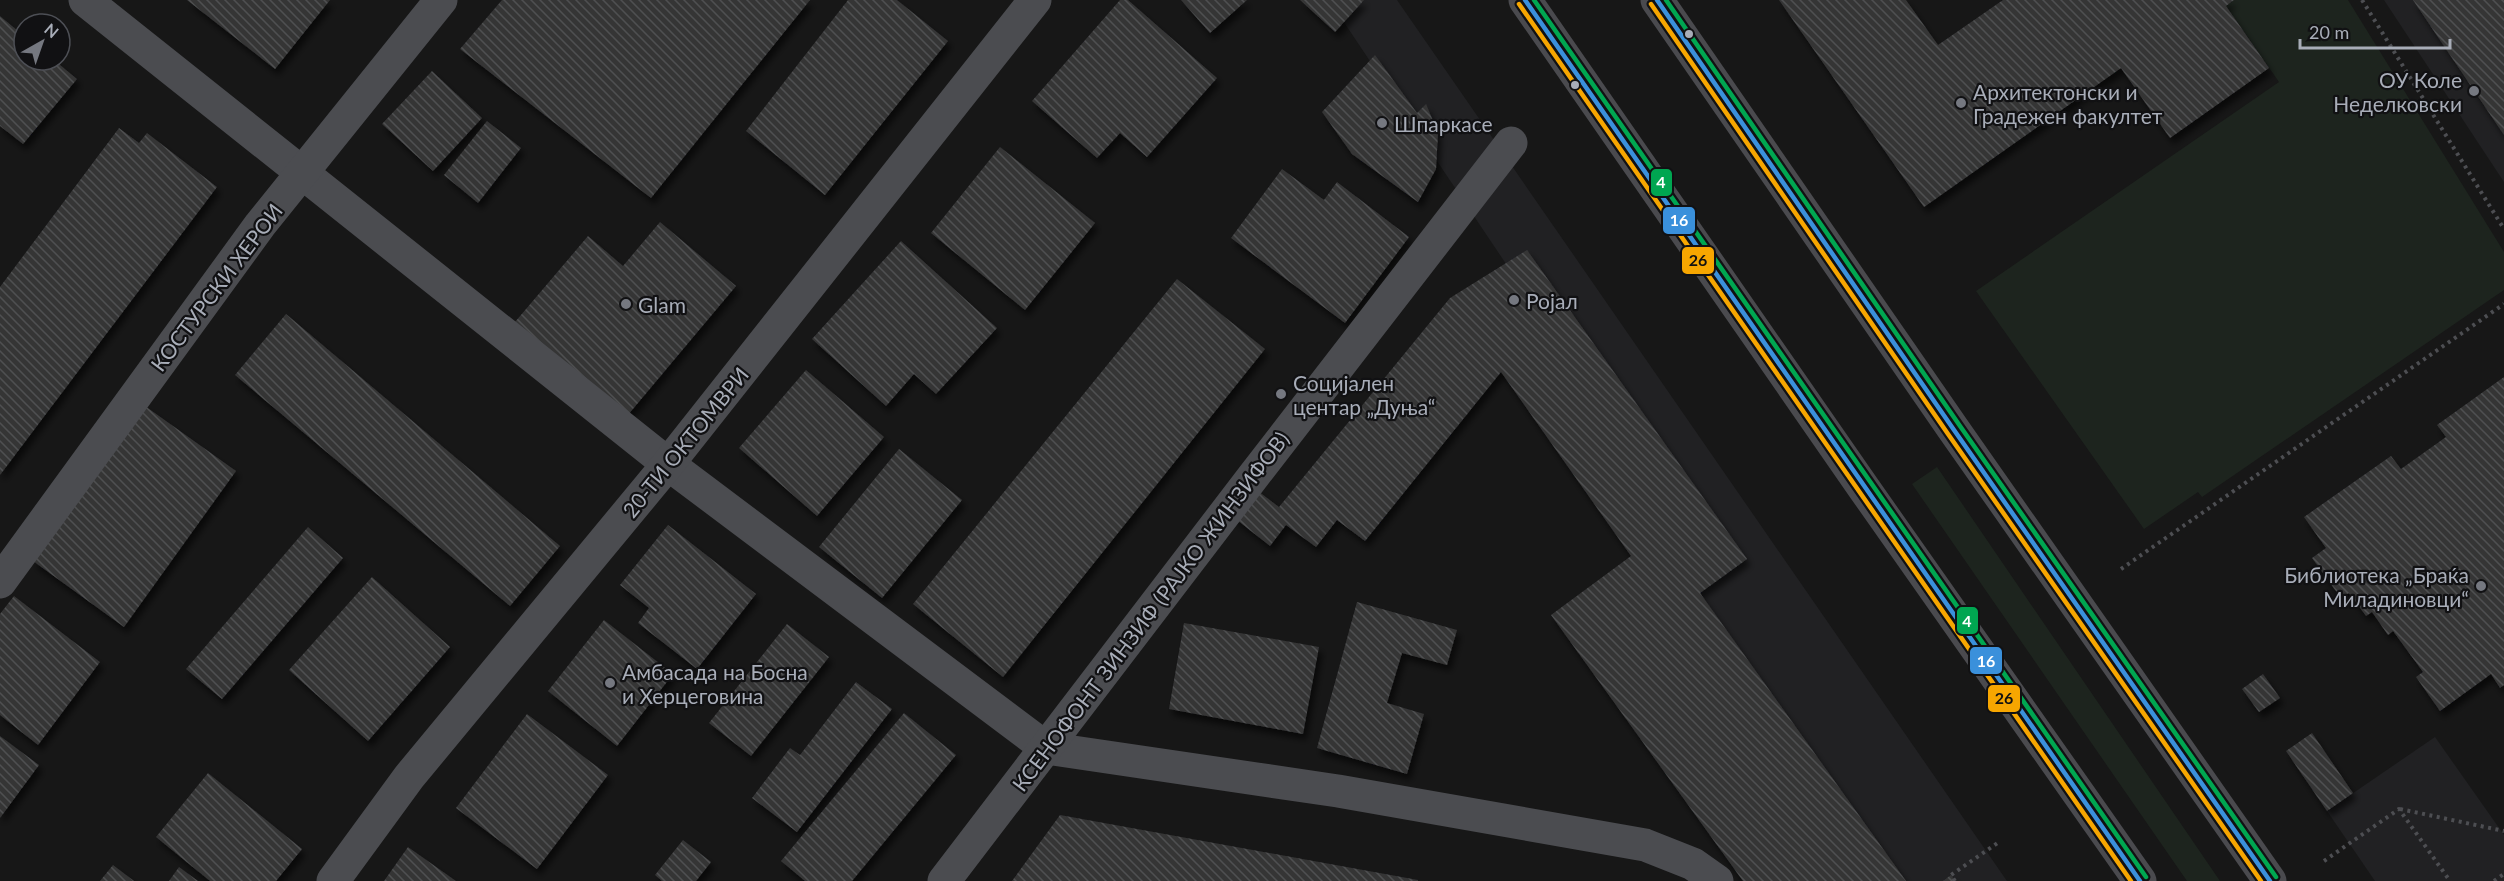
<svg xmlns="http://www.w3.org/2000/svg" width="2504" height="881" font-family="Lato,sans-serif">
	<style>
		.built { fill: #212123 }
		.green { fill: #1d241e }
		.building { fill: url(#building-back-hatch); filter: url(#shadow) }
		.lines { fill: none; stroke-linecap: round; stroke-linejoin: round }
		.path { stroke: #4d4e52; stroke-width: 4; stroke-dasharray: 3 4.5; stroke-linecap: butt }
		.street { stroke: #4b4c50; stroke-width: 33 }
		.secondary { stroke: #4a4a4e; stroke-width: 33 }
		.bus-1-casing { stroke: #111113; stroke-width: 9 }
		.bus-2-casing { stroke: #111113; stroke-width: 9 }
		.bus-3-casing { stroke: #111113; stroke-width: 9 }
		.bus-1 { stroke: #3a90db; stroke-width: 4.5 }
		.bus-2 { stroke: #f7a600; stroke-width: 4.5 }
		.bus-3 { stroke: #00a651; stroke-width: 4.5 }
		.bus-dot { fill: #a8adb8; stroke: #111113; stroke-width: 2 }
		.poi-dot { fill: #757880; stroke: #111113; stroke-width: 2 }
		.labels { text-anchor: middle; dominant-baseline: central; stroke-width: 4.5; stroke-linejoin: round; paint-order: stroke }
		.poi-label { font-size: 21px; fill: #a8adb8; stroke: #111113; text-anchor: start }
		.street-label { font-size: 21px; fill: #a8adb8; stroke: #111113 }
		.line-badge { stroke: #111113; stroke-width: 2 }
		.badge-label { font-size: 16px; text-anchor: middle; font-weight: bold; fill: #fff }
		.pale-badge-label { font-size: 16px; text-anchor: middle; font-weight: bold; fill: #111 }
	</style>
	<defs>
		<pattern id="building-back-hatch" width="6" height="6" patternUnits="userSpaceOnUse" patternTransform="scale(1.5)"><rect width="6" height="6" fill="#353536"/><path d="M-1 5l2 2M0 0l6 6M5-1l2 2" fill="none" stroke="#4f5051"/></pattern>
		<filter id="shadow"><feDropShadow dx="3.5" dy="6" stdDeviation="3" flood-color="#0009"/></filter>
	</defs>
	<rect width="100%" height="100%" fill="#171717"/>
	<g class="built">
		<path d="M1329 0H1397L2007 881H1881L1674 595 1710 568Z"/>
		<path d="M2384 0H2504V182Z"/>
		<path d="M2435 737 2504 835V881H2375L2327 811Z"/>
	</g>
	<g class="green">
		<path d="M2234 0H2348L2504 252V290L2202 497 2198 492 2144 529 1976 291 2279 82 2226 6Z"/>
		<path d="M1937 467 2220 881H2187L1912 484Z"/>
	</g>
	<g class="building">
		<path d="M187 0H330L275 69Z"/>
		<path d="M502 0H810L651 198 460 49Z"/>
		<path d="M848 0H897L948 41 825 195 746 131Z"/>
		<path d="M1120 0H1128L1217 78 1147 157 1120 133 1097 158 1032 101Z"/>
		<path d="M1181 0H1247L1210 33Z"/>
		<path d="M1300 0H1364L1335 32Z"/>
		<path d="M1779 0H1906L1938 45 2003 0H2234L2226 6 2269 68 2170 138 2121 68 1924 207Z"/>
		<path d="M2413 0H2504V135Z"/>
		<path d="M0 16 24 36V60H54L77 79 23 144 0 126Z"/>
		<path d="M1375 55 1417 113 1426 104 1438 133 1436 169 1418 202 1352 154 1322 112Z"/>
		<path d="M432 71 482 118 433 171 382 124Z"/>
		<path d="M487 121 521 148 478 203 444 175Z"/>
		<path d="M119 128 139 143 147 133 217 187 0 475V287Z"/>
		<path d="M1000 147 1095 223 1025 310 931 233Z"/>
		<path d="M1282 169 1324 200 1337 182 1409 237 1345 323 1231 238Z"/>
		<path d="M660 222 736 286 627 416 515 322 588 236 623 266Z"/>
		<path d="M901 241 997 328 936 394 914 374 886 406 812 339Z"/>
		<path d="M1527 250 1747 559 1700 593 1906 881H1743L1551 615 1631 556 1501 372 1365 541 1337 520 1316 547 1286 525 1270 546 1232 516 1254 488 1279 507 1450 298Z"/>
		<path d="M1177 279 1265 349 1003 677 913 604Z"/>
		<path d="M286 314 560 546 510 606 235 375Z"/>
		<path d="M806 370 884 437 817 516 739 448Z"/>
		<path d="M2504 377V685L2500 688 2491 674 2440 711 2416 677 2423 672 2393 631 2388 635 2372 612 2366 616 2349 593 2341 598 2312 558 2326 548 2304 517 2391 456 2401 469 2446 437 2437 425Z"/>
		<path d="M145 406 236 471 124 627 33 561Z"/>
		<path d="M899 449 962 500 882 598 819 547Z"/>
		<path d="M668 525 756 594 697 669 638 623 649 608 620 585Z"/>
		<path d="M308 527 343 558 222 699 186 669Z"/>
		<path d="M372 577 450 647 368 741 289 670Z"/>
		<path d="M14 596 100 662 38 745 0 715V614Z"/>
		<path d="M1357 602 1457 630 1447 665 1402 653 1387 703 1424 714 1407 774 1317 748Z"/>
		<path d="M604 620 673 674 617 746 548 691Z"/>
		<path d="M1184 623 1319 647 1303 734 1169 709Z"/>
		<path d="M787 624 829 657 751 756 709 723Z"/>
		<path d="M2263 674 2280 698 2259 712 2242 689Z"/>
		<path d="M856 682 892 709 797 832 752 798 790 748 800 755Z"/>
		<path d="M904 713 956 755 852 881H805L781 861Z"/>
		<path d="M527 714 608 775 537 869 456 808Z"/>
		<path d="M2312 733 2353 793 2327 811 2286 751Z"/>
		<path d="M0 736 39 765 0 818Z"/>
		<path d="M208 773 302 849 276 881H210L156 837Z"/>
		<path d="M1060 815 1418 880V881H1012Z"/>
		<path d="M683 840 711 862 696 881H662L655 875Z"/>
		<path d="M408 847 456 881H384Z"/>
		<path d="M113 865 134 881H100Z"/>
		<path d="M179 867 198 881H169Z"/>
		<path d="M1951 875 1955 881H1943Z"/>
	</g>
	<g class="lines">
		<g class="path">
			<path d="M2362 0 2504 229"/>
			<path d="M2121 569 2504 304"/>
			<path d="M2400 809 2504 831"/>
			<path d="M2324 861 2399 809 2450 881"/>
			<path d="M1955 881 1951 875 1999 842"/>
			<path d="M2494 881 2504 874"/>
		</g>
		<g class="street">
			<path d="M85 0 668 464 1046 748 1338 791 1645 845 1693 864 1717 881"/>
			<path d="M0 582 260 225 441 0"/>
			<path d="M333 881 409 777 668 464 1035 0"/>
			<path d="M944 881 1252 478 1511 143"/>
		</g>
		<g class="secondary">
			<path d="M1525 0 1863 487 2140 881"/>
			<path d="M1657 0 1954 430 2270 881"/>
		</g>
		<g class="bus-1-casing">
			<g id="bus-1">
				<path d="M1525 0 2140 881"/>
				<path d="M1657 0 1954 430 2270 881"/>
			</g>
		</g>
		<g class="bus-2-casing">
			<g id="bus-2">
				<path d="M1519 4 2131 881"/>
				<path d="M1651 4 1948 434 2261 881"/>
			</g>
		</g>
		<g class="bus-3-casing">
			<g id="bus-3">
				<path d="M1534 0 2146 877"/>
				<path d="M1666 0 1960 426 2276 877"/>
			</g>
		</g>
		<use href="#bus-1" class="bus-1"/>
		<use href="#bus-2" class="bus-2"/>
		<use href="#bus-3" class="bus-3"/>
	</g>
	<g class="bus-dot">
		<circle cx="1689" cy="34" r="5"/>
		<circle cx="1575" cy="85" r="5"/>
	</g>
	<g class="poi-dot">
		<circle cx="2474" cy="91" r="6"/>
		<circle cx="1961" cy="103" r="6"/>
		<circle cx="1382" cy="123" r="6"/>
		<circle cx="1514" cy="300" r="6"/>
		<circle cx="626" cy="304" r="6"/>
		<circle cx="1281" cy="394" r="6"/>
		<circle cx="2481" cy="586" r="6"/>
		<circle cx="610" cy="683" r="6"/>
	</g>
	<g class="labels">
		<g class="poi-label">
			<text x="2462" y="79" text-anchor="end">ОУ Коле<tspan x="2462" dy="24">Неделковски</tspan></text>
			<text x="1973" y="91">Архитектонски и<tspan x="1973" dy="24">Градежен факултет</tspan></text>
			<text x="1394" y="123">Шпаркасе</text>
			<text x="1526" y="300">Ројал</text>
			<text x="638" y="304">Glam</text>
			<text x="1293" y="382">Социјален<tspan x="1293" dy="24">центар „Дуња“</tspan></text>
			<text x="2469" y="574" text-anchor="end">Библиотека „Браќа<tspan x="2469" dy="24">Миладиновци“</tspan></text>
			<text x="622" y="671">Амбасада на Босна<tspan x="622" dy="24">и Херцеговина</tspan></text>
		</g>
		<g class="street-label">
			<text transform="translate(216 287) rotate(-53)">КОСТУРСКИ ХЕРОИ</text>
			<text transform="translate(685 442) rotate(-51)">20-ТИ ОКТОМВРИ</text>
			<text transform="translate(1150 611) rotate(-53)">КСЕНОФОНТ ЗИНЗИФ (РАЈКО ЖИНЗИФОВ)</text>
		</g>
	</g>
	<g class="line-badge">
		<rect x="1650" y="168" width="23" height="29" rx="6" fill="#00a651"/>
		<rect x="1662" y="206" width="34" height="29" rx="6" fill="#3a90db"/>
		<rect x="1681" y="246" width="34" height="29" rx="6" fill="#f7a600"/>
		<rect x="1956" y="606" width="23" height="29" rx="6" fill="#00a651"/>
		<rect x="1969" y="646" width="34" height="29" rx="6" fill="#3a90db"/>
		<rect x="1987" y="684" width="34" height="29" rx="6" fill="#f7a600"/>
	</g>
	<g class="badge-label">
		<text x="1661" y="188">4</text>
		<text x="1679" y="226">16</text>
		<text x="1967" y="627">4</text>
		<text x="1986" y="667">16</text>
	</g>
	<g class="pale-badge-label">
		<text x="1698" y="266">26</text>
		<text x="2004" y="704">26</text>
	</g>
	<g transform="translate(42 42) rotate(40)"><circle r="28" fill="#111113" stroke="#4d4f55" stroke-width="1.5"/>
	<path d="M0-4.5L10 22L0 15L-10 22Z" fill="#757880"/>
	<text y="-9" font-size="16" font-weight="bold" text-anchor="middle" fill="#a8adb8">N</text>
	</g>
	<path d="M2300 39v9h150v-9" fill="none" stroke="#a8adb8" stroke-width="3"/>
	<text x="2309" y="39" font-size="18" fill="#a8adb8" stroke="#111113" stroke-width="4.5" paint-order="stroke">20 m</text>
</svg>
